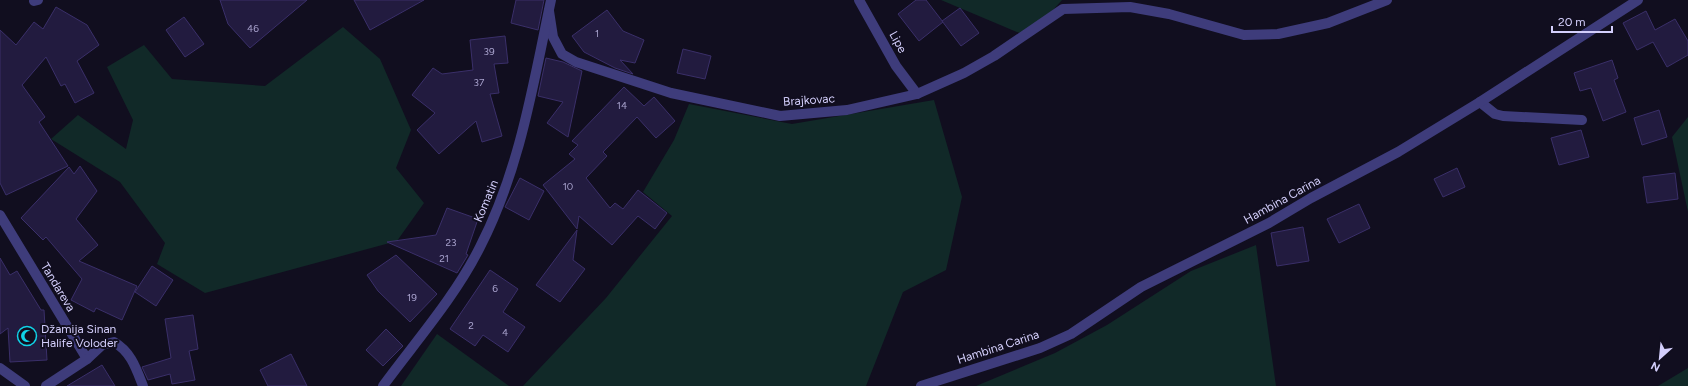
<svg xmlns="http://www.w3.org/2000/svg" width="1688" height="386" font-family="Figtree,sans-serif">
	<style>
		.green { fill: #112928 }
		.building { fill: #221b3f; stroke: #3a2f69 }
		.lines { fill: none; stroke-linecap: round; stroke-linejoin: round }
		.street { stroke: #3e3c7b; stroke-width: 10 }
		.labels { text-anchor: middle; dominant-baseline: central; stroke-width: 4; stroke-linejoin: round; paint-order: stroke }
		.number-label { font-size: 10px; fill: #a8a2cd }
		.street-label { font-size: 12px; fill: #d4cffc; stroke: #110e1f }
		.poi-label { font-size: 12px; fill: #d4cffc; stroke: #110e1f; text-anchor: start }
	</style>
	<rect width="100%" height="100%" fill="#110e1f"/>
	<g class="green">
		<path d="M941 0H1062L1029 37Z"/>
		<path d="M343 27 380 59 411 130 396 168 424 203 397 241 205 293 157 264 165 243 120 182 51 139 78 115 126 149 133 120 107 67 144 45 172 79 265 86Z"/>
		<path d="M934 100 962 197 946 270 903 292 866 386H523L606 298 672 216 643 192 674 140 689 104 792 124Z"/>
		<path d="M1688 117V212L1672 137Z"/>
		<path d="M1256 245 1276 386H976L1055 353 1107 325 1191 271Z"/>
		<path d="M437 334 509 386H401Z"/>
		<path d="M1688 368V386H1658Z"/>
	</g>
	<g class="building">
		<path d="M220 0H307L250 48 228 24Z"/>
		<path d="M354 0H424L370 30Z"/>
		<path d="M516 0H544L538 30 511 23Z"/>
		<path d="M916 0H926L943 22 919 41 898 14Z"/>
		<path d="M56 7 87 25 99 45 77 61 94 93 75 103 65 84 61 86 46 57 22 85 45 117 39 122 68 166 6 195 0 183V30L16 45 34 22 43 29Z"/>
		<path d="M960 8 979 33 961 46 942 21Z"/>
		<path d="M607 10 623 31 644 40 635 63 620 60 633 74 615 68 584 52 572 36Z"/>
		<path d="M1646 11 1655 30 1675 19 1688 41V55L1667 67 1653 42 1637 50 1623 23Z"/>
		<path d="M184 17 204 44 185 57 166 30Z"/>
		<path d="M505 36 508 63 494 64 499 93 490 94 502 136 482 142 476 121 439 154 417 130 435 113 412 95 433 68 442 74 473 70 470 40Z"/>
		<path d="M683 49 711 56 705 79 677 73Z"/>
		<path d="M546 58 563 62 582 71 568 137 547 123 563 102 538 96Z"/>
		<path d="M1612 60 1618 78 1614 80 1626 112 1603 121 1591 88 1580 91 1574 73Z"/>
		<path d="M624 87 644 106 654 97 675 121 656 138 637 117 603 152 607 156 586 178 610 208 615 203 623 209 638 190 667 213 655 229 638 216 612 245 579 216 577 229 543 185 575 159 569 154 578 145 572 141Z"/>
		<path d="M1659 110 1667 137 1642 145 1634 118Z"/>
		<path d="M1581 130 1589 157 1559 165 1551 138Z"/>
		<path d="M80 166 97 191 76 219 98 245 79 261 137 286 122 320 96 308 94 312 71 300 82 279 46 237 43 240 21 218 69 167 74 174Z"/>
		<path d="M1457 168 1465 187 1443 197 1434 179Z"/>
		<path d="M1675 173 1678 199 1647 203 1643 177Z"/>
		<path d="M520 178 544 191 529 220 505 207Z"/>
		<path d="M1359 204 1370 228 1339 243 1327 219Z"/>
		<path d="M447 208 478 219 466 254 468 255 457 273 387 242 436 235Z"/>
		<path d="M1303 227 1309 261 1277 266 1271 233Z"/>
		<path d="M577 230 573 260 585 269 560 302 536 285Z"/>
		<path d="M396 255 437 294 410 322 378 291 367 275Z"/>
		<path d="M0 258 10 275 17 271 41 310H44L47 360 10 362 8 328 0 334Z"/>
		<path d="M152 266 173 280 156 306 135 292Z"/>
		<path d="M490 270 518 289 503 312 525 327 508 352 483 335 475 346 450 329Z"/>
		<path d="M193 315 198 349 189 351 195 380 172 384 170 374 148 380 142 367 171 358 165 319Z"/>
		<path d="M386 329 403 346 383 366 366 350Z"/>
		<path d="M291 354 307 386H268L260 370Z"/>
		<path d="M102 365 115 386H67Z"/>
	</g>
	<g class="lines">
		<g class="street">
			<path d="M859 0 896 66 917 94"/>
			<path d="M34 1 38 0"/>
			<path d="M549 11 553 37 562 54 576 62 671 93 780 116 847 110 917 94 964 73 994 56 1063 9 1130 7 1169 14 1244 35 1278 34 1328 23 1387 0"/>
			<path d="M1480 102 1495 114 1503 116 1582 120"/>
			<path d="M0 215 87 359 102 345 114 342C131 352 136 368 143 386"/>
			<path d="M0 368 25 386"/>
			<path d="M46 386 87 359"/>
			<path d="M383 386C416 341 455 297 480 247 520 169 533 85 551 0"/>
			<path d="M921 386 1040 348 1071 334 1141 287 1269 223 1311 198 1398 152 1480 102 1638 0"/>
		</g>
	</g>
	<defs>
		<g id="mosque-ring" transform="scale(1)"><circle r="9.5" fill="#110e1f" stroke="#10d3e7" stroke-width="1.5"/><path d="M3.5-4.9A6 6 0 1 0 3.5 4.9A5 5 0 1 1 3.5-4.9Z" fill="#10d3e7"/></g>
	</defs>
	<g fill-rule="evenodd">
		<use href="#mosque-ring" x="27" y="336"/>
	</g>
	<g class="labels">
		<g class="number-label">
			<text x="253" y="28">46</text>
			<text x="597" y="33">1</text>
			<text x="489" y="51">39</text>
			<text x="479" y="82">37</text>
			<text x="622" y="105">14</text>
			<text x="568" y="186">10</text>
			<text x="451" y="242">23</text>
			<text x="444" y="258">21</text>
			<text x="495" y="288">6</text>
			<text x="412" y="297">19</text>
			<text x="471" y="325">2</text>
			<text x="505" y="332">4</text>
		</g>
		<g class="street-label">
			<text transform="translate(898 42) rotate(61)">Lipe</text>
			<text transform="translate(809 100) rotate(-4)">Brajkovac</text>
			<text transform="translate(1282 200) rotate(-29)">Hambina Carina</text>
			<text transform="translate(486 201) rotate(-67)">Komatin</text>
			<text transform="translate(58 287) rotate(59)">Tandareva</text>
			<text transform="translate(998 347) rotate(-18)">Hambina Carina</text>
		</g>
		<g class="poi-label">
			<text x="41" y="329">Džamija Sinan<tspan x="41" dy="14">Halife Voloder</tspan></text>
		</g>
	</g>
	<g transform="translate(1660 358) rotate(207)" stroke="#110e1f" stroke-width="3" paint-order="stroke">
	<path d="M0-3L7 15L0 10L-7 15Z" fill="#d4cffc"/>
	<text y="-6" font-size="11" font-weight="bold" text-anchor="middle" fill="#d4cffc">N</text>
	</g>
	<path d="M1552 26v6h60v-6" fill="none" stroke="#d4cffc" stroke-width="2"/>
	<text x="1558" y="26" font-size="12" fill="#d4cffc" stroke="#110e1f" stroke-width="3" paint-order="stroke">20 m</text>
</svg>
